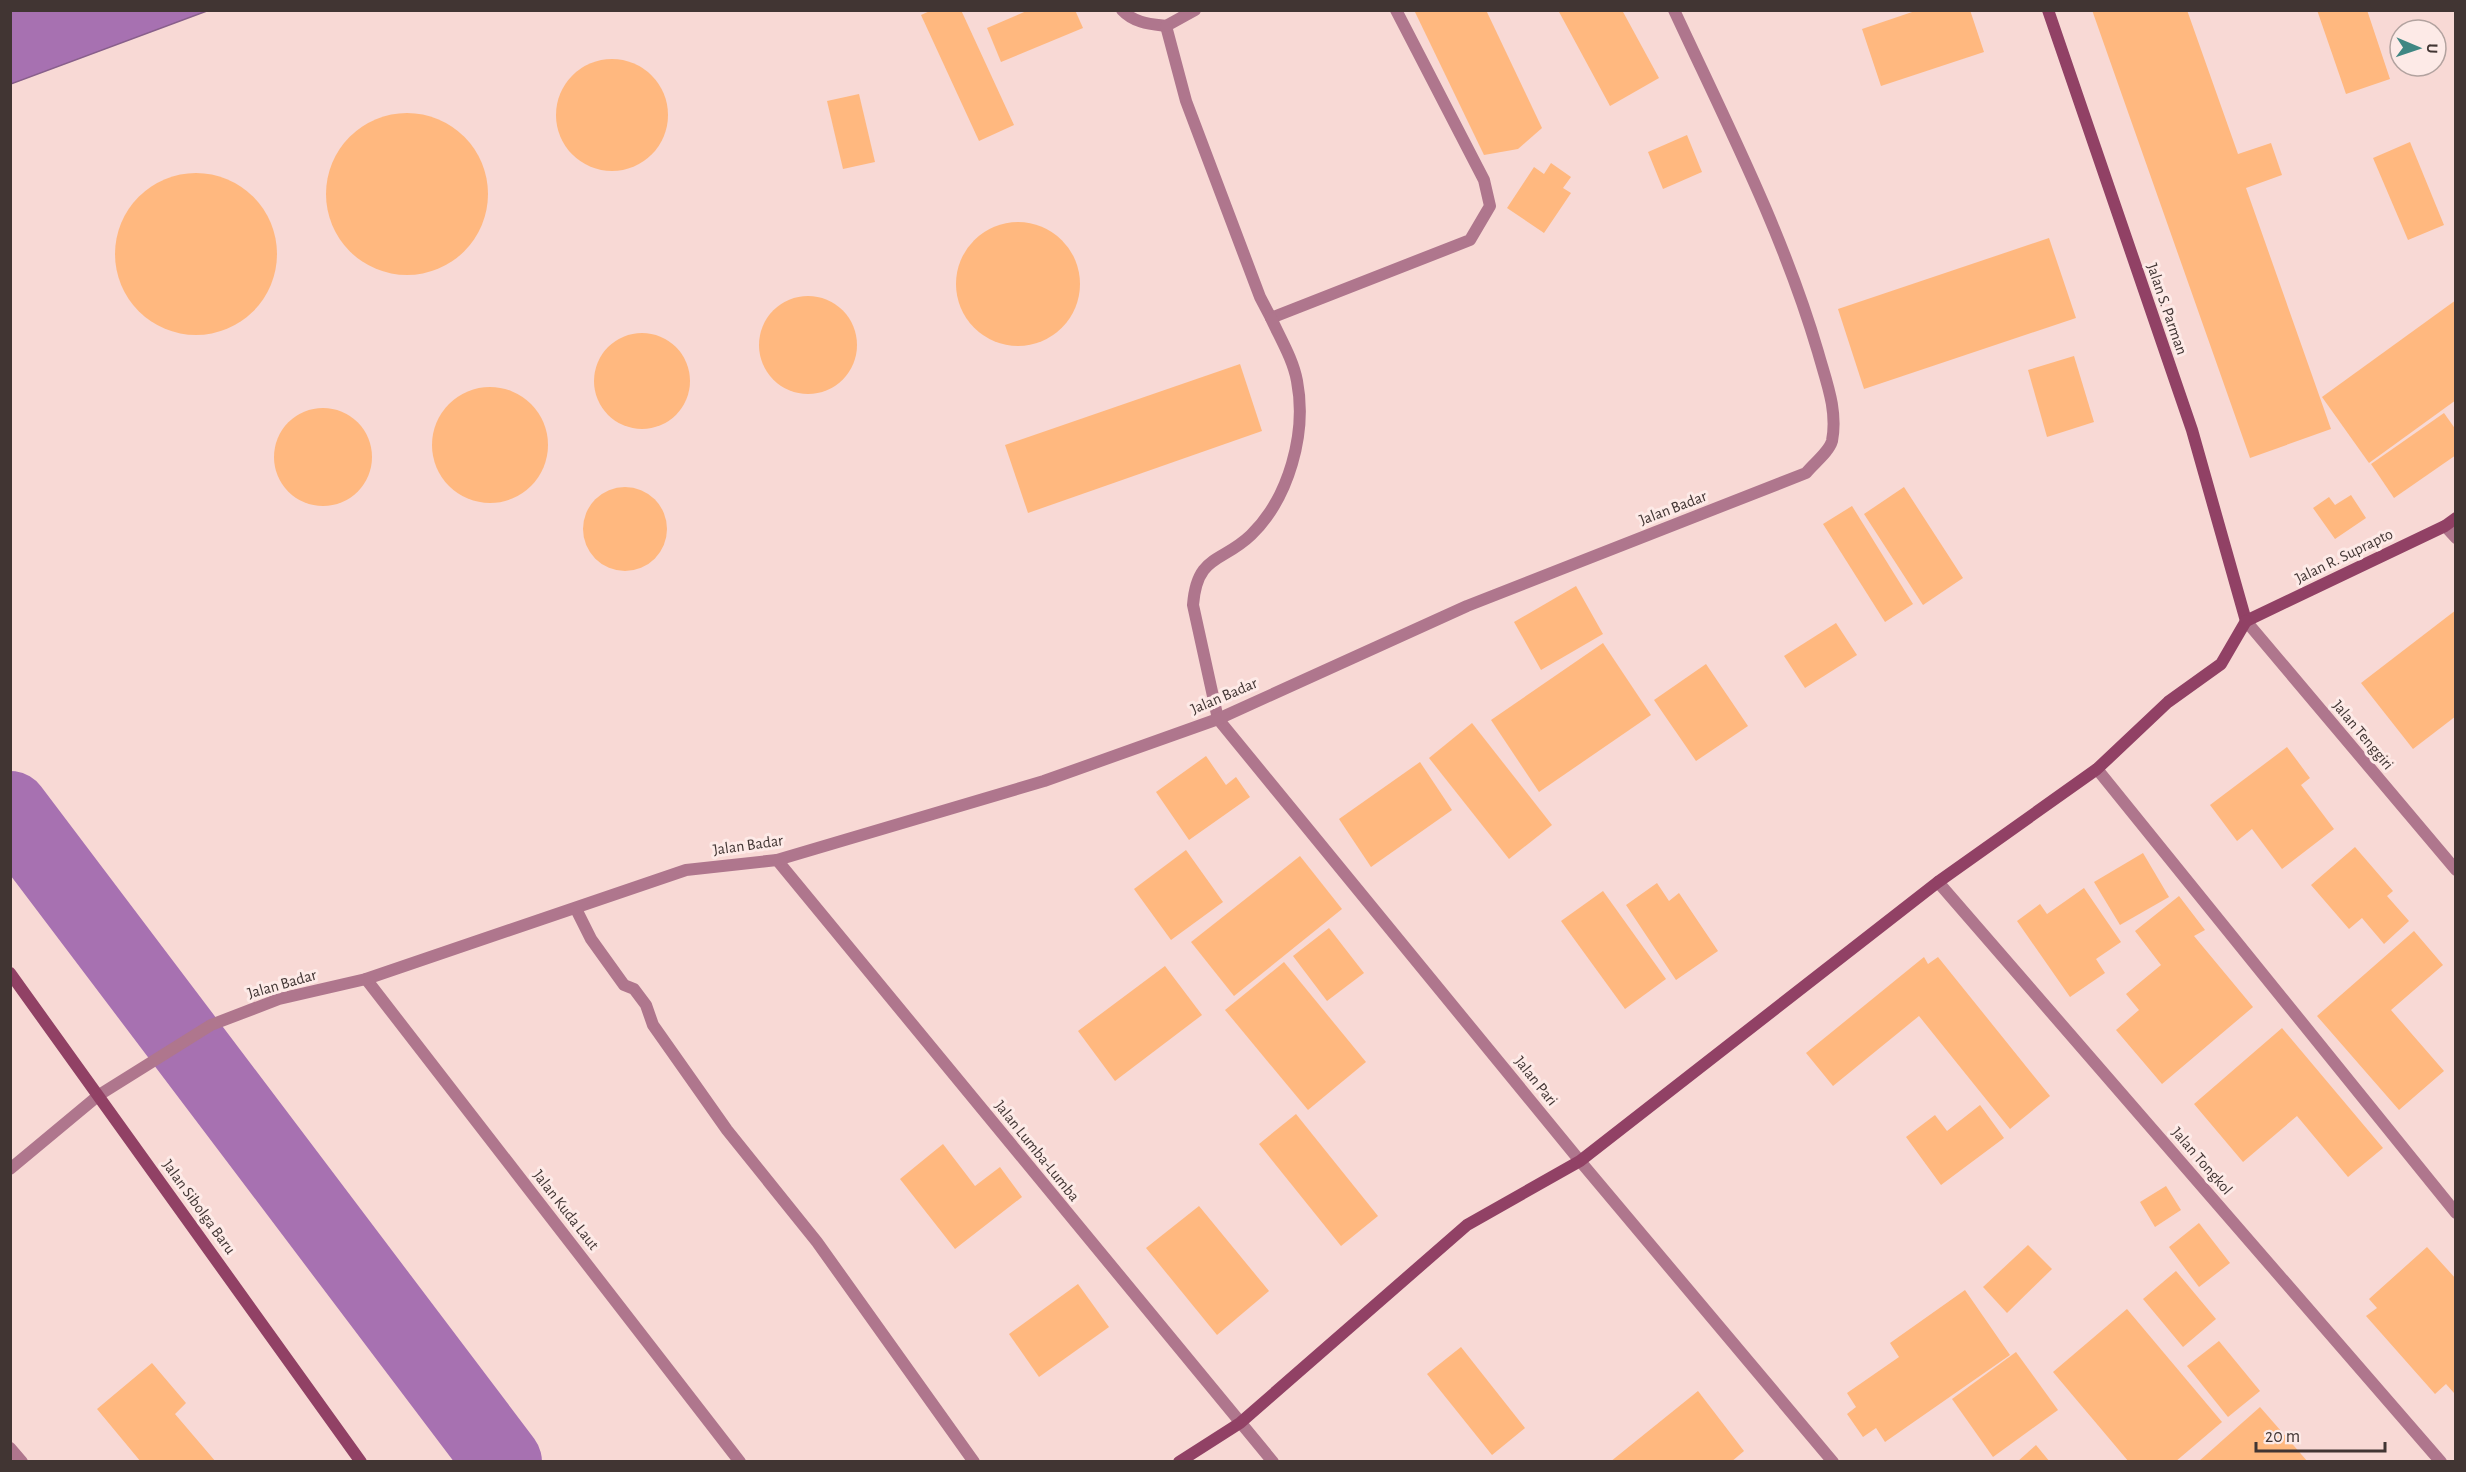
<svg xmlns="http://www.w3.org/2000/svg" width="2466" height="1472" font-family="'Alegreya Sans',sans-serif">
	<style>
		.water { fill: #a771b1; stroke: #885f8b; stroke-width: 1.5 }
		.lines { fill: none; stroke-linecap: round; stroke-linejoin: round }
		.river { stroke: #a771b1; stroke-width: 78 }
		.building { fill: #ffb87f }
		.lane { stroke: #af768d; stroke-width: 12 }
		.street { stroke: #af768d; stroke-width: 12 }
		.secondary { stroke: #914165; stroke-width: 12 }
		.labels { text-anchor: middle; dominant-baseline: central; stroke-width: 6; stroke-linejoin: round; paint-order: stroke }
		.street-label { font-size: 16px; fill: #413533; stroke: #fdeae7 }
	</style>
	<rect width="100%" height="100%" fill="#f8d9d5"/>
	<path class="water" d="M11 10H207V11L11 84Z"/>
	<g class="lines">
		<path class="river" d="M10 810 503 1462"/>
	</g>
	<g class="building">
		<path d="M932 10H961L1014 125 979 141 921 15Z"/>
		<path d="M1029 10H1075L1083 28 1001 62 987 28Z"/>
		<path d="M1414 10H1486L1542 128 1518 149 1484 155Z"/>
		<path d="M1558 10H1622L1659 78 1610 106Z"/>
		<path d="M1918 10H1970L1984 52 1881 86 1862 29Z"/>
		<path d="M2092 10H2187L2238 154 2271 143 2282 175 2246 188 2331 429 2250 458Z"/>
		<path d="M2317 10H2367L2390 79 2346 94Z"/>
		<circle cx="612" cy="115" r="56"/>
		<path d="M859 94 875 162 843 169 827 101Z"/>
		<circle cx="407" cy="194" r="81"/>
		<path d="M1687 135 1702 172 1663 189 1648 152Z"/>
		<path d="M2410 142 2444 225 2408 240 2373 158Z"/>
		<path d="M1551 163 1571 177 1563 188 1571 193 1544 233 1507 208 1534 167 1544 174Z"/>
		<circle cx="196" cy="254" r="81"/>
		<circle cx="1018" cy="284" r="62"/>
		<path d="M2049 238 2076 318 1864 389 1838 309Z"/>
		<circle cx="808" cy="345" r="49"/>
		<path d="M2456 300V400L2369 463 2322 397Z"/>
		<circle cx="642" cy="381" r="48"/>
		<path d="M2074 356 2094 422 2047 437 2028 370Z"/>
		<path d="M1240 364 1262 431 1028 513 1005 445Z"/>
		<circle cx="490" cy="445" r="58"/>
		<circle cx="323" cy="457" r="49"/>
		<path d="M2444 413 2456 430V455L2394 498 2371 464Z"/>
		<circle cx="625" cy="529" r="42"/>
		<path d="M1904 487 1963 578 1923 605 1864 514Z"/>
		<path d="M2351 495 2366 518 2335 539 2313 508 2329 497 2335 505Z"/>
		<path d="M1852 506 1913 604 1885 622 1823 524Z"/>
		<path d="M1576 586 1603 634 1541 670 1514 622Z"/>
		<path d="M2456 610V716L2413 749 2361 683Z"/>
		<path d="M1836 623 1857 655 1805 688 1784 656Z"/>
		<path d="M1603 643 1651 715 1539 792 1491 720Z"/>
		<path d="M1706 664 1748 726 1696 761 1654 700Z"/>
		<path d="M1472 723 1552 825 1509 859 1429 758Z"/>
		<path d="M2287 747 2310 778 2301 785 2334 829 2282 869 2252 829 2237 841 2210 805Z"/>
		<path d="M1206 756 1226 785 1236 777 1250 797 1189 840 1156 792Z"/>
		<path d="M1420 762 1452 810 1371 867 1339 819Z"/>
		<path d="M2355 847 2393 891 2387 896 2409 921 2384 944 2362 918 2349 929 2311 885Z"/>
		<path d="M1186 850 1223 902 1171 940 1134 889Z"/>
		<path d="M2143 853 2169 897 2120 925 2094 882Z"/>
		<path d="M1300 856 1342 909 1234 996 1191 942Z"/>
		<path d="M1657 883 1669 901 1679 893 1718 951 1676 980 1626 905Z"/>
		<path d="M2084 888 2121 942 2096 959 2105 973 2070 997 2017 921 2040 904 2047 914Z"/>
		<path d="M1603 891 1666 979 1625 1009 1561 921Z"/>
		<path d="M2179 896 2205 930 2194 936 2253 1007 2162 1084 2116 1030 2139 1010 2126 994 2161 965 2135 931Z"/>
		<path d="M1329 928 1364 973 1327 1001 1293 956Z"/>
		<path d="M2414 931 2443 965 2391 1010 2444 1071 2399 1110 2317 1016Z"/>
		<path d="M1924 957 1928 964 1938 957 2050 1096 2010 1129 1919 1016 1833 1086 1806 1053Z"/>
		<path d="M1284 962 1366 1062 1308 1110 1225 1010Z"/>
		<path d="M1165 966 1202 1015 1115 1081 1078 1031Z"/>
		<path d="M2282 1028 2383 1148 2348 1177 2297 1116 2243 1162 2194 1104Z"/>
		<path d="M1980 1105 2004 1138 1941 1185 1906 1137 1935 1115 1947 1131Z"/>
		<path d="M1296 1114 1378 1216 1341 1246 1259 1144Z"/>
		<path d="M943 1144 975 1186 1000 1167 1022 1197 955 1249 900 1179Z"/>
		<path d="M2166 1186 2181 1210 2155 1227 2140 1202Z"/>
		<path d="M1199 1206 1269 1291 1217 1335 1146 1248Z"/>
		<path d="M2199 1223 2230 1263 2199 1287 2169 1247Z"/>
		<path d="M2028 1245 2052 1269 2007 1313 1983 1287Z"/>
		<path d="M2427 1247 2456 1279 2454 1393 2446 1384 2435 1394 2366 1316 2377 1308 2369 1299Z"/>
		<path d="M2176 1271 2216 1319 2183 1347 2143 1299Z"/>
		<path d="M1078 1284 1109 1327 1039 1377 1009 1334Z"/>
		<path d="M1965 1290 2010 1355 1885 1442 1876 1428 1863 1437 1847 1414 1856 1407 1847 1393 1899 1357 1890 1343Z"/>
		<path d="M2127 1309 2222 1422 2175 1462H2129L2053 1372Z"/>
		<path d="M2219 1341 2260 1391 2228 1417 2187 1366Z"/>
		<path d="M1461 1347 1525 1428 1492 1455 1427 1374Z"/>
		<path d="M2016 1352 2058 1410 1993 1457 1952 1399Z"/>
		<path d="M152 1363 186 1403 175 1414 216 1462H141L97 1409Z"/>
		<path d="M1698 1391 1744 1451 1731 1462H1610Z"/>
		<path d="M2260 1407 2308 1462H2198Z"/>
		<path d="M2036 1445 2050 1462H2017Z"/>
	</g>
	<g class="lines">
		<g class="lane">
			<path d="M1122 10C1134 23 1150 24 1166 26"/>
			<path d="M1166 26 1186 101 1260 297 1271 318 1470 240 1490 206 1484 180 1396 10"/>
			<path d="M1166 26 1195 10"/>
			<path d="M1218 719 1193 605C1197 554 1222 563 1251 535 1289 498 1307 433 1297 381 1293 359 1280 338 1271 318"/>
		</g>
		<g class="street">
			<path d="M2445 526 2456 538"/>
			<path d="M2246 621 2456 870"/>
			<path d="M1218 719 1580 1161 1833 1462"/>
			<path d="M2097 769 2456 1213"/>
			<path d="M777 860 1273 1462"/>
			<path d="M1938 882 2441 1462"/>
			<path d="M576 909 591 939 624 985 634 989 646 1005 653 1025 727 1130 817 1242 974 1462"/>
			<path d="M366 979 740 1462"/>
			<path d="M10 1169 99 1095 211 1025 279 999 366 979 686 870 777 860 1044 781 1218 719 1467 606 1806 473C1813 464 1829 452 1832 441 1838 410 1826 381 1818 352 1783 233 1726 122 1674 10"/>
			<path d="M10 1448 22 1462"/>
		</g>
		<g class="secondary">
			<path d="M2048 10 2192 430 2246 621"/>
			<path d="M2246 621 2445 526 2456 518"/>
			<path d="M10 973 361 1462"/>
			<path d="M1179 1462 1240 1423 1467 1225 1580 1161 1938 882 2097 769 2168 702 2221 664 2246 621"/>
		</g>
	</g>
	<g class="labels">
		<g class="street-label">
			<text transform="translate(2167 309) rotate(71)">Jalan S. Parman</text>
			<text transform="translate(1673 508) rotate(-21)">Jalan Badar</text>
			<text transform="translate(2344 556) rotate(-26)">Jalan R. Suprapto</text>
			<text transform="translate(1224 696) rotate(-23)">Jalan Badar</text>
			<text transform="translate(2363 735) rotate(50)">Jalan Tenggiri</text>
			<text transform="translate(748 845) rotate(-8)">Jalan Badar</text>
			<text transform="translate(282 984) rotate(-16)">Jalan Badar</text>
			<text transform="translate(1536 1081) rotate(51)">Jalan Pari</text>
			<text transform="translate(1037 1151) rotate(51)">Jalan Lumba-Lumba</text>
			<text transform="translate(2202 1161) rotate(49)">Jalan Tongkol</text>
			<text transform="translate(199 1207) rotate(54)">Jalan Sibolga Baru</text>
			<text transform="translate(566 1210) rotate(52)">Jalan Kuda Laut</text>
		</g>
	</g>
	<rect width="2466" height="1472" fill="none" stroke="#413533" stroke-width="24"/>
	<g transform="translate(2418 48) rotate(92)"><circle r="28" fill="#fdeae7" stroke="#b2a29f" stroke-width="1.5"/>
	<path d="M0-4.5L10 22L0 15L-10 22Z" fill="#3f8783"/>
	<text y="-9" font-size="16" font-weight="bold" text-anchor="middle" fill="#413533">U</text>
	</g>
	<path d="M2256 1442v9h129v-9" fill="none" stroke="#413533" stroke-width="3"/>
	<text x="2265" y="1442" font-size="18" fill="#413533" stroke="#fdeae7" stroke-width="4.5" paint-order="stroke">20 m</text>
</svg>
